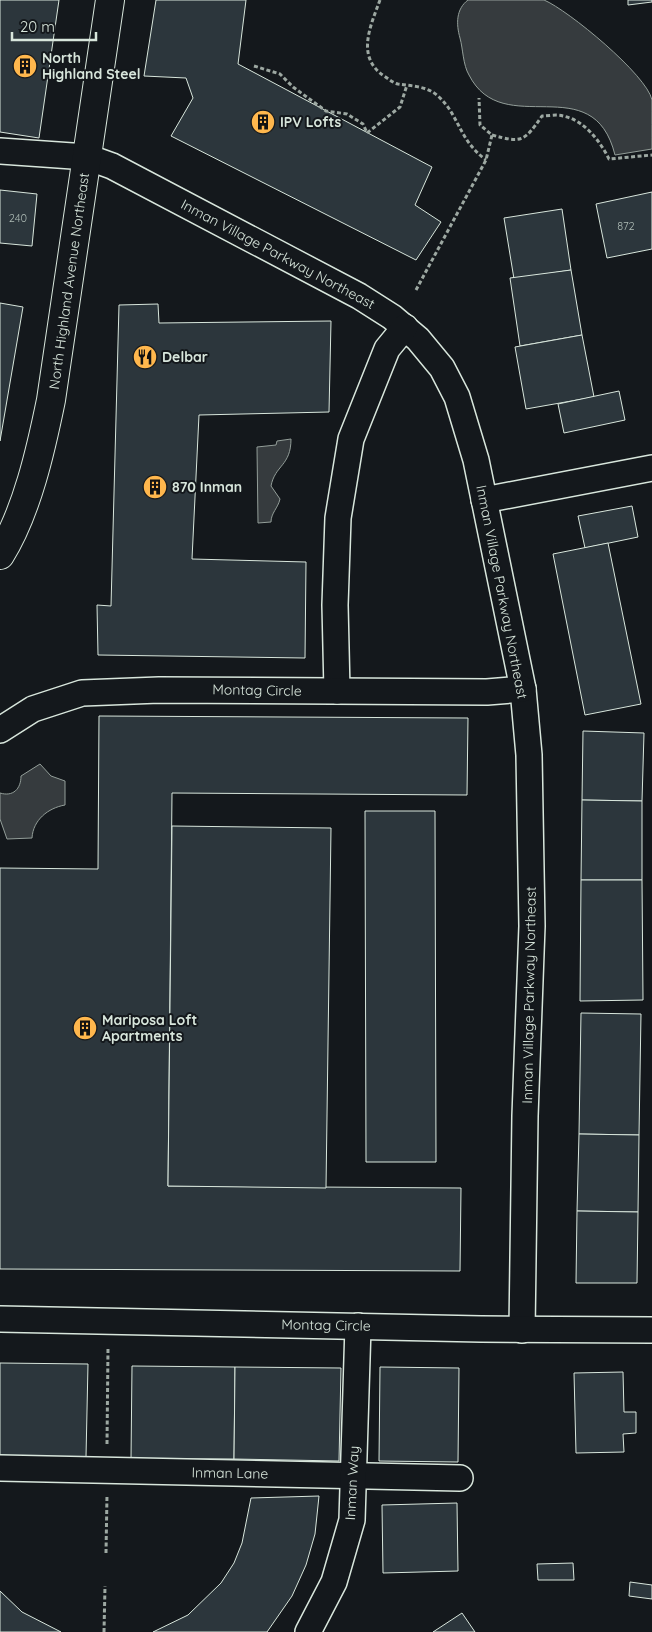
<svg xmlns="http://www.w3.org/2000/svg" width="652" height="1632" font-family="Quicksand,sans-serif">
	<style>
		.water { fill: #363b3e; stroke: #939e99 }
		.building { fill: #2c363c; stroke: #d8e6dc }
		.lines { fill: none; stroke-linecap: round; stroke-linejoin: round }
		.street-casing { stroke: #d8e6dc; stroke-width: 28 }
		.secondary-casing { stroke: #d8e6dc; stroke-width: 30 }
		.path { stroke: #9da8a2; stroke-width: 3; stroke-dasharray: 4 2.5; stroke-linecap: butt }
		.street { stroke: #14181c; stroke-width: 25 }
		.secondary { stroke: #14181c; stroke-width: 28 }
		.labels { text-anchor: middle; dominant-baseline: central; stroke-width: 4; stroke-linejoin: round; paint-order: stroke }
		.number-label { font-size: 11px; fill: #adbab4 }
		.poi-label { font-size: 14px; font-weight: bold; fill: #d8e6dc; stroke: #14181c; text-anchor: start }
		.street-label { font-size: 14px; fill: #d8e6dc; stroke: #14181c }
	</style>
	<rect width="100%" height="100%" fill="#14181c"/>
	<g class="water">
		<path d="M468 0H544C568 10 647 75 652 100 652 115 652 134 652 149L615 155C593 66 503 142 469 75 463 65 463 49 460 38 456 24 456 9 468 0Z"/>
		<path d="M291 439C291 466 275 465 271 486L280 499C278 508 271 513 271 522L258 523 257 447 276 445 277 441Z"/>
		<path d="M40 764 51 776 65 781V805C48 808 33 820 32 838L7 839 0 819V793C13 797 21 789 21 776Z"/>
	</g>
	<g class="building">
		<path d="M0 0H59L39 138 0 132Z"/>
		<path d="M156 0H246L238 64 432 167 415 205 441 222 416 260 171 136 193 98 186 78 144 76Z"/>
		<path d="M628 0H652V2L628 5Z"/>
		<path d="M0 190 37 194 32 246 0 243Z"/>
		<path d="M652 192V249L607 258 596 204Z"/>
		<path d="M562 209 571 270 514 279 504 218Z"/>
		<path d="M571 270 582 335 520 346 510 278Z"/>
		<path d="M0 303 23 307 0 441Z"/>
		<path d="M158 304 159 323 331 321 329 412 199 415 192 559 306 562 305 658 98 655 97 605 111 606 119 305Z"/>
		<path d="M582 335 594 397 526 409 515 347Z"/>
		<path d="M619 391 625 420 564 433 558 404Z"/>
		<path d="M632 506 638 537 585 548 578 516Z"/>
		<path d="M608 543 641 704 585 715 553 554Z"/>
		<path d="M99 716 468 718 467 795 172 793 168 1186 461 1188 460 1271 0 1269V868L98 869Z"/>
		<path d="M583 731 644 733 642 801 582 800Z"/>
		<path d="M582 800 642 801V880H581Z"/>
		<path d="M365 811H435L436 1162H366Z"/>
		<path d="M172 826 331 828 326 1188 168 1186Z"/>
		<path d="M581 880H642L643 1000 580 1001Z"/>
		<path d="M581 1013 641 1014 639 1135 579 1134Z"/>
		<path d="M579 1134 639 1135 638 1212 577 1211Z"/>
		<path d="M577 1211 638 1212 637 1283H576Z"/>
		<path d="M0 1363 88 1364 86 1457 0 1456Z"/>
		<path d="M132 1366 235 1367 234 1459H131Z"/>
		<path d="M235 1367 341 1368 339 1461 234 1459Z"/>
		<path d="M380 1367 459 1368 458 1462 379 1461Z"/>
		<path d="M623 1372 624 1412H636V1433L623 1434 624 1452 576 1453 574 1373Z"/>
		<path d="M319 1496 315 1534 306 1565 292 1596 267 1632H153L188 1615 221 1583 234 1563 242 1543 251 1498Z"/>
		<path d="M457 1503 458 1571 383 1573 382 1505Z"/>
		<path d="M573 1563 574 1580H538L537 1564Z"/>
		<path d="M630 1582 652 1585V1599L629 1596Z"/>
		<path d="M0 1591 22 1612 61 1632H0Z"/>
		<path d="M462 1613 475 1632H433Z"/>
	</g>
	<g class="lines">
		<g class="street-casing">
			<g id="street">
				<path d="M0 151 87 157 112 166 359 296 392 317 418 339 442 368 457 397 476 460 523 689 529 755 532 926 525 1116 522 1330"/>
				<path d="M484 500 652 468"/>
				<path d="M337 691 335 605 338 518 351 439 387 349 405 327"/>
				<path d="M0 730 33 709 82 693 159 690 487 692 523 689"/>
				<path d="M0 1319 481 1329 652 1330"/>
				<path d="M0 1468 460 1478"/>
				<path d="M308 1632 334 1582 352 1520 358 1326"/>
			</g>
		</g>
		<g class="secondary-casing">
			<path id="secondary" d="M0 555C27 512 41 449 51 400L110 0"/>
		</g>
		<g class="path">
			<path d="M380 0C370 27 356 57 384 76 389 79 393 83 398 84 411 86 427 86 438 96 460 116 458 139 486 160"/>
			<path d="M254 66 280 74 293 87 326 111 347 114 363 124 367 133 400 107 407 85"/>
			<path d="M492 135C522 143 524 142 542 116 548 116 557 114 563 116 584 120 600 141 609 159L652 155"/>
			<path d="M416 290 486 160 492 135 480 125 479 98"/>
			<path d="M107 1444 108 1348"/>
			<path d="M106 1553 107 1495"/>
			<path d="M104 1632 105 1586"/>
		</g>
		<use href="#street" class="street"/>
		<use href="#secondary" class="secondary"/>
	</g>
	<defs>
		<g id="building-disc" transform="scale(1.25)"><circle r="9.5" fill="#ffb74d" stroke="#14181c"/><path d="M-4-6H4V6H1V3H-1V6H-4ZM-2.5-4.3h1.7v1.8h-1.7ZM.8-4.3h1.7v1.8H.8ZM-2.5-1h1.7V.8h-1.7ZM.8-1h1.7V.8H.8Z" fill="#111"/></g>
		<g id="restaurant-disc" transform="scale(1.25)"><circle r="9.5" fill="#ffb74d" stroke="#14181c"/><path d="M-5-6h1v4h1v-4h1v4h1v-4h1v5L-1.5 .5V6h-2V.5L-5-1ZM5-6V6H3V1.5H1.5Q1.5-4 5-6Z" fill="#111"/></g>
	</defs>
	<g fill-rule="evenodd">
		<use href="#building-disc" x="25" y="66"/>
		<use href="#building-disc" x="263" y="122"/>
		<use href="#restaurant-disc" x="145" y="357"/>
		<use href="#building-disc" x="155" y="487"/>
		<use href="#building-disc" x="85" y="1028"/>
	</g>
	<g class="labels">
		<g class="number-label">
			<text x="18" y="218">240</text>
			<text x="626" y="226">872</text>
		</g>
		<g class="poi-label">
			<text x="42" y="58">North<tspan x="42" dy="16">Highland Steel</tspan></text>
			<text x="280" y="122">IPV Lofts</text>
			<text x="162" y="357">Delbar</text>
			<text x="172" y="487">870 Inman</text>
			<text x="102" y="1020">Mariposa Loft<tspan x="102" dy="16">Apartments</tspan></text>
		</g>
		<g class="street-label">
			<text transform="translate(278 254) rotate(28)">Inman Village Parkway Northeast</text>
			<text transform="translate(69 281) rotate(-82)">North Highland Avenue Northeast</text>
			<text transform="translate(502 592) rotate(79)">Inman Village Parkway Northeast</text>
			<text transform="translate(257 690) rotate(1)">Montag Circle</text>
			<text transform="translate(529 995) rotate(-89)">Inman Village Parkway Northeast</text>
			<text transform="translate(326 1325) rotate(1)">Montag Circle</text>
			<text transform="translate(230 1473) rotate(1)">Inman Lane</text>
			<text transform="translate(352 1483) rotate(-87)">Inman Way</text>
		</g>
	</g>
	<path d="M12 32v8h84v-8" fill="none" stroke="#d8e6dc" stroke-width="2.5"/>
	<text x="20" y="32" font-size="15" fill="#d8e6dc" stroke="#14181c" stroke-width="4" paint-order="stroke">20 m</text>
</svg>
